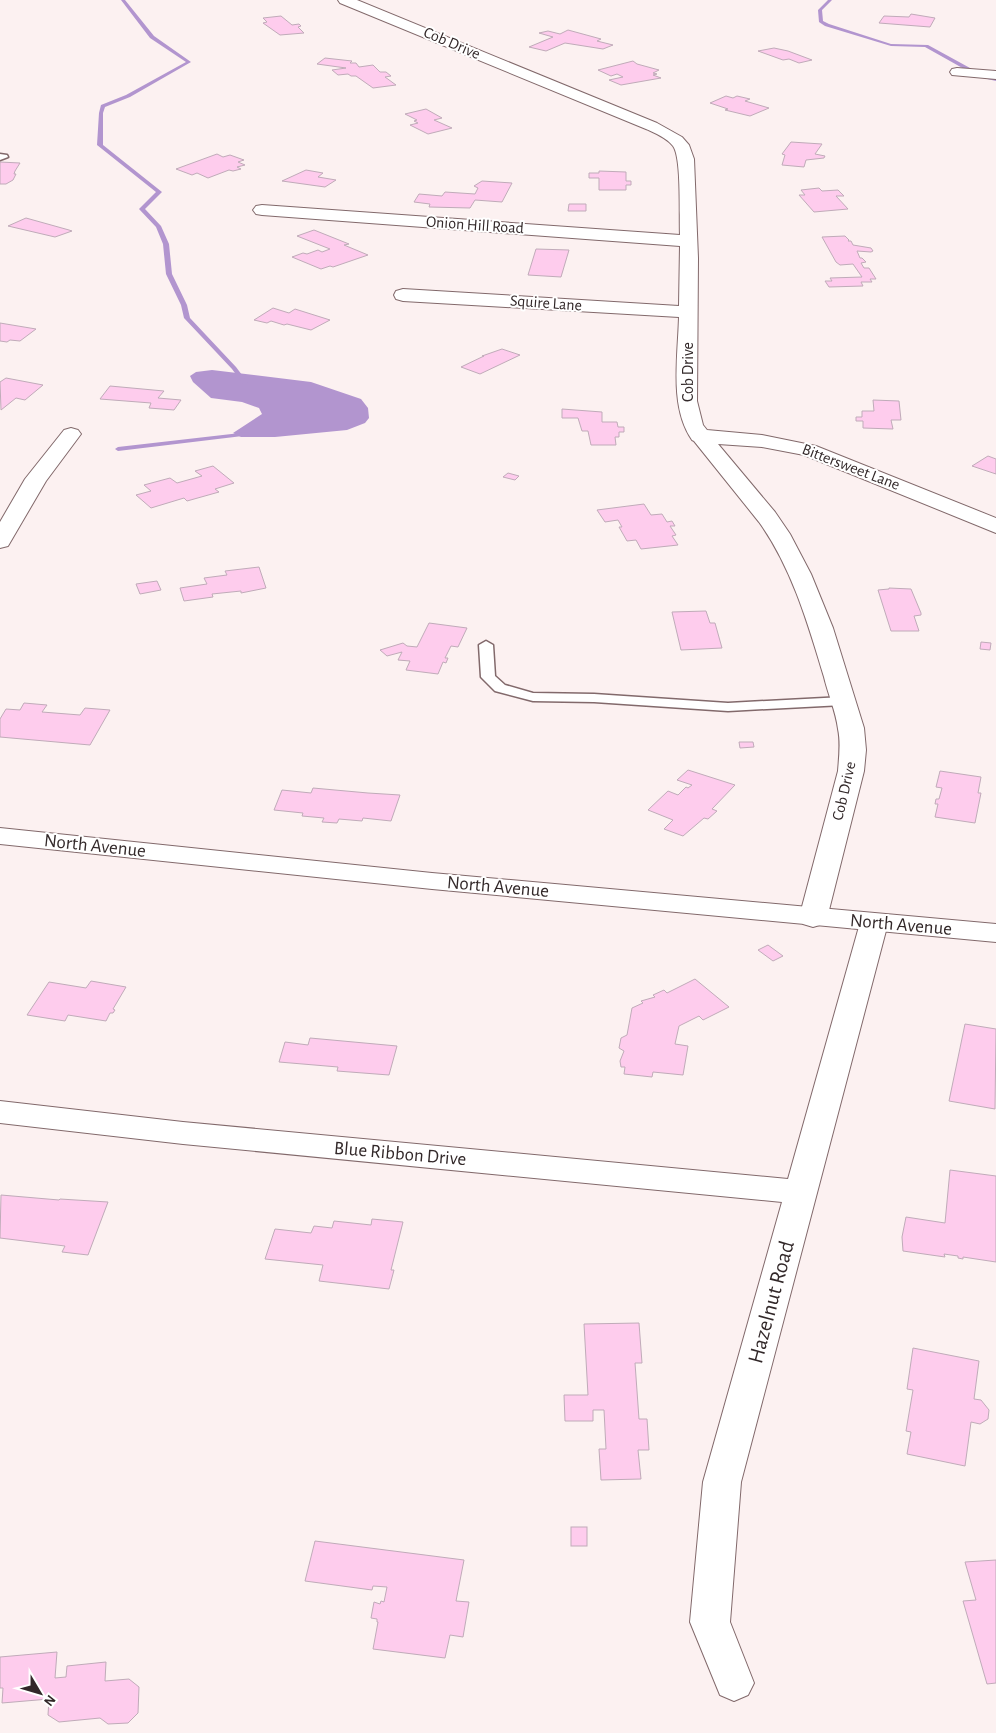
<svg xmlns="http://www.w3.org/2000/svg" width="996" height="1733" font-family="'Alegreya Sans',sans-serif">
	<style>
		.water { fill: #b295cf }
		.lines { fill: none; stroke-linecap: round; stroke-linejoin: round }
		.stream { fill: #b295cf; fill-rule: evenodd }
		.building { fill: #fecced; stroke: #c0abb9 }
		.lane-casing { stroke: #82696b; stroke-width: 3 }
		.street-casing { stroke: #82696b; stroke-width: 2 }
		.secondary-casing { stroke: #82696b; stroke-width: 2 }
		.lane { fill: #fff; fill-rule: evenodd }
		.street { fill: #fff; fill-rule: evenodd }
		.secondary { fill: #fff; fill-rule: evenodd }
		.labels { text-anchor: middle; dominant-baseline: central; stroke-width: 4; stroke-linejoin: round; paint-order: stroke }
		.far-street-label { font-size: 16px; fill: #322829; stroke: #fff }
		.street-label { font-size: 19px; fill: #322829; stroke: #fff }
		.near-street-label { font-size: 22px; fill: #322829; stroke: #fff }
	</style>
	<rect width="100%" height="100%" fill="#fcf1f1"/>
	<path class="water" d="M212 370 311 382 361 399 368 408 369 418 365 423 347 430 275 437H241L233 433 262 414 259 408 242 402 211 398 193 382 190 376 196 372Z"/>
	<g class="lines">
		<g class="stream">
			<path d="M121 0H125L154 36 191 62 130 97 105 107 103 113V145L162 192 145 209 161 226 169 244 172 274 187 305 190 318 236 367 248 383 247 384H243L232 369 184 318 181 305 166 274 163 244 156 227 139 209 156 192 97 145 99 113 101 105 126 95 186 62 150 38Z"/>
			<path d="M828 0H832L822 10 823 21 829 24 891 44 928 45 970 68 978 74 996 79V81L974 76 966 70 925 47 891 46 825 26 819 22 818 10Z"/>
			<path d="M249 432 252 434 251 435 118 451 115 449 118 447Z"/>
		</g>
	</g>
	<g class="building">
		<path d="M911 14 935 18 930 27 879 23 884 16 909 17Z"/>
		<path d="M281 16 292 25 299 24 301 26 298 27 304 33 280 35 263 23 267 22 263 18Z"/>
		<path d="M568 30 601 39 597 41 613 45 603 49 565 43 546 51 529 47 553 37 539 33 548 31 560 34Z"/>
		<path d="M774 48 788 51 812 60 799 63 789 59 783 60 758 51Z"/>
		<path d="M325 58 352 61 350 63H356L359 67 373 65 380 72H386L391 76 385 77 396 85 373 88 356 76H351L348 74 338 75 332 70 346 68 317 64Z"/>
		<path d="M633 61 637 64 659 70 653 73 657 74 653 75 661 78 621 85 609 80 623 77 617 74 611 76 598 70Z"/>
		<path d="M726 96 733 98 737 96 750 99 745 101 769 108 750 116 725 110 728 109 710 103Z"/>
		<path d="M426 109 442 118 434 120 452 128 428 134 410 125 418 123 414 121 417 120 405 114Z"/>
		<path d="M791 142 822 144 815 154 825 156 824 158 806 160 804 167 782 165 785 155 782 154Z"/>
		<path d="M217 154 223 157 230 155 244 160 238 162 245 165 237 167 241 169 233 171 229 170 208 178 197 173 192 175 176 169Z"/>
		<path d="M0 162 20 163 15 171 14 174H16L13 180 6 184H0Z"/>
		<path d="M306 170 323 173 318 177 336 180 325 187 282 181Z"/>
		<path d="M599 171 626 172V181H631V185H626V190H599V178H589V173H599Z"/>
		<path d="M482 181 512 183 502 202 475 200 470 208 429 207 430 204 414 202 419 194 442 196 445 192 475 194 478 188 474 186Z"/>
		<path d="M819 188 822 191 838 190 844 196H836L848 209 814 212 799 195H805L801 190Z"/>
		<path d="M569 204H586V211H568Z"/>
		<path d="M26 218 69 230 72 231 55 237 8 226Z"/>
		<path d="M314 230 349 244 344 245 368 255 333 267 330 266 321 269 292 257 303 253 307 254 318 250 322 252 330 249 297 236Z"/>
		<path d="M845 236 849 240 848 241H851L853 245 871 248 873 251 871 252 857 251 860 258H862L866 262 861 263 864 268H869L876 279H870L872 282H861L863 286 829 287 825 281H832L830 278 862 277 853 264 840 265 836 262 822 237Z"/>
		<path d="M536 249 569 250 561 277 528 275Z"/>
		<path d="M273 308 289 313 295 309 330 320 311 330 287 324 284 325 271 321 267 323 254 320Z"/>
		<path d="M0 323 36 329 20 341 10 340 7 342 0 341Z"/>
		<path d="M502 349 520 355 480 374 461 367 484 356H482Z"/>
		<path d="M6 378 43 385 25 400 16 398 1 410 0 382Z"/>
		<path d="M110 386 164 391 158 398 181 400 174 410 149 408 151 403 100 399Z"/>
		<path d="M873 400 899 401 901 420H891L893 429 863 428V421H856V417H862V411H874Z"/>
		<path d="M562 409 602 412V422H617L618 427H624V432H619V437H615L616 445H591L588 431H582L578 418H562Z"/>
		<path d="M988 456 996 459V474L972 466Z"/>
		<path d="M213 466 234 483 215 489 219 492 187 501 184 498 151 508 136 495 151 491 144 485 170 478 177 483 202 476 195 471Z"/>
		<path d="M508 473 519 476 515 480 503 477Z"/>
		<path d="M644 504 651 515 662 514 667 522 672 521 675 526H670L676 535 672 536 678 545 641 549 636 540 627 541 619 527H622L618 520 605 522 597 510Z"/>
		<path d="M259 567 266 588 241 593V591L212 594 213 597 184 601 180 588 207 584 204 578 227 575 225 571Z"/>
		<path d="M157 581 161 590 140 594 136 584Z"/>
		<path d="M889 588 911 589 921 613V615L914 616 919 631H891L878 590 889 589Z"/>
		<path d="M706 611 710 623H715L722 648 681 650 672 612Z"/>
		<path d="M429 623 467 628 458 647 451 646 445 658H448L446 663 443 662 438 674 406 670 410 661 398 660 402 652 387 656 380 650 403 643 407 646 417 647Z"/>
		<path d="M981 642 991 643 990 650 980 649Z"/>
		<path d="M24 703 47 705 42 712 80 715 85 708 110 710 90 745 0 737V719L6 709 20 710Z"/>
		<path d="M739 742H753L754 747 740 748Z"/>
		<path d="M688 770 735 785 712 809 717 811 708 819 704 818 683 836 664 829 673 820 648 810 668 791 678 795 686 787 688 788 692 785 677 780Z"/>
		<path d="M940 771 981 777 978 793H981L975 823 935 817 938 804H935L936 799H939L942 788 936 787Z"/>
		<path d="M313 788 368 793 400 795 391 821 363 818 362 821 339 819 337 823 322 822 324 818 302 816 303 813 274 810 282 790 311 793Z"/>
		<path d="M768 945 783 956 773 961 758 950Z"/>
		<path d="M695 979 729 1007 703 1020 699 1016 679 1026 675 1044 688 1046 683 1075 653 1072 652 1077 624 1074 625 1067H621L620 1061 624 1051 619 1048 621 1038 627 1035 632 1008 643 1003 641 1001 655 997 653 995 664 990 667 993Z"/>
		<path d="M91 981 126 987 113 1009 115 1010 113 1013H110L106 1021 68 1015 65 1021 27 1015 49 982 86 988Z"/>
		<path d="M965 1024 996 1029 995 1109 949 1101Z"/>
		<path d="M310 1038 397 1046 389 1075 337 1071 338 1067 279 1062 285 1042 308 1045Z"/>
		<path d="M950 1170 996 1176V1262L963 1257V1259L958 1258V1256L944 1254 945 1257 903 1251 902 1237 906 1217 945 1223Z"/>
		<path d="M1 1195 59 1200 60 1199 108 1202 88 1255 62 1252 65 1246 0 1238Z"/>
		<path d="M372 1219 403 1222 391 1270H394L389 1289 319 1281 323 1265 265 1259 275 1229 311 1233 314 1226 332 1228 334 1221 371 1225Z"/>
		<path d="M639 1323 642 1363H635L639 1419H647L649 1450H638L641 1479 601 1480 599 1449H606L604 1410H593V1421H565L564 1395H588L584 1324Z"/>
		<path d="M913 1348 979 1361 974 1399 981 1400 989 1410 988 1419 980 1424 971 1422 965 1466 907 1454 911 1432 906 1431 913 1390 907 1389Z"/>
		<rect x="571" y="1527" width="16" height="19"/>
		<path d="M315 1541 464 1560 456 1601 469 1602 463 1637 450 1635 445 1658 373 1649 378 1622H377V1619L371 1618 374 1602 380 1604 381 1601 384 1602 387 1587 373 1586 372 1590 305 1581Z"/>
		<path d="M996 1560V1683L987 1684 963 1601 976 1600 965 1562Z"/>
		<path d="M57 1652 55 1678 66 1677 67 1666 106 1662 105 1681 129 1679 139 1687 138 1713 128 1723 108 1724 100 1718 59 1722 48 1715 49 1699 2 1703 3 1688H0V1657Z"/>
	</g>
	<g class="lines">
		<g class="lane-casing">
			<g id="lane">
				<path d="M0 154 7 155 8 157 0 160Z"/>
				<path d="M486 641 493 645 495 676 505 685 533 693 594 694 728 703 843 697 850 701 843 705 728 711 594 702 533 701 495 691 481 677 479 645Z"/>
			</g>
		</g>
		<g class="street-casing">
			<g id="street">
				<path d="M338 0H357L657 123 682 137 689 145 694 159 698 258 697 401 703 425 707 430 762 435 816 446 996 518V533L804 455 762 447 718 444 775 512 790 534 811 574 833 628 864 728 866 750 864 771 827 918 823 924 813 927 803 924 799 918 838 771C839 757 841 743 838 729 836 712 828 694 824 677 808 624 792 568 759 522L694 441 692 440C669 407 678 357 679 317L403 301 396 299 394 295 396 291 403 289 679 306 680 246 262 215 256 214 253 210 256 206 262 205 680 235C679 217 682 158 673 146 667 138 655 133 646 129L340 3Z"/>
				<path d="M957 68 996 71V79L952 75 950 72 952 69Z"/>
				<path d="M71 428 78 430 81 434 46 481 8 546 0 548V522L25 479 64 430Z"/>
				<path d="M874 914 884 917 888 923 741 1482 730 1622 754 1683 748 1695 734 1701 720 1695 690 1622 703 1482 782 1202 183 1144 0 1123V1101L183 1122 788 1179 860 923 864 917Z"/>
			</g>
		</g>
		<g class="secondary-casing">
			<path id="secondary" d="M0 828 432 873 996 924V942L432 889 0 844Z"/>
		</g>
		<use href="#lane" class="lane"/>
		<use href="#street" class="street"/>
		<use href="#secondary" class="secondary"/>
	</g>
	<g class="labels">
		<g class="far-street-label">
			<text transform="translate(452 43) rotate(23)">Cob Drive</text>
			<text transform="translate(475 225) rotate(4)">Onion Hill Road</text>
			<text transform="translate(546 303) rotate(4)">Squire Lane</text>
			<text transform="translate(688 372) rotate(-90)">Cob Drive</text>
			<text transform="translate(851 467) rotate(21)">Bittersweet Lane</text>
			<text transform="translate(844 791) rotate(-77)">Cob Drive</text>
		</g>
		<g class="street-label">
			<text transform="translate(95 846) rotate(6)">North Avenue</text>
			<text transform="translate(498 887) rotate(5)">North Avenue</text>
			<text transform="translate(901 925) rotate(5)">North Avenue</text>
			<text transform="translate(400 1154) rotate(5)">Blue Ribbon Drive</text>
		</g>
		<g class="near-street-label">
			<text transform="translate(771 1302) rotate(-75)">Hazelnut Road</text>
		</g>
	</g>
	<g transform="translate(40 1693) rotate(128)" stroke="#ffffff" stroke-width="4" paint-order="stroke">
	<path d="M0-4L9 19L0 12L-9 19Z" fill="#322829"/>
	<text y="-8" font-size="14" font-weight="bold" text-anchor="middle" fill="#322829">N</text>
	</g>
</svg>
